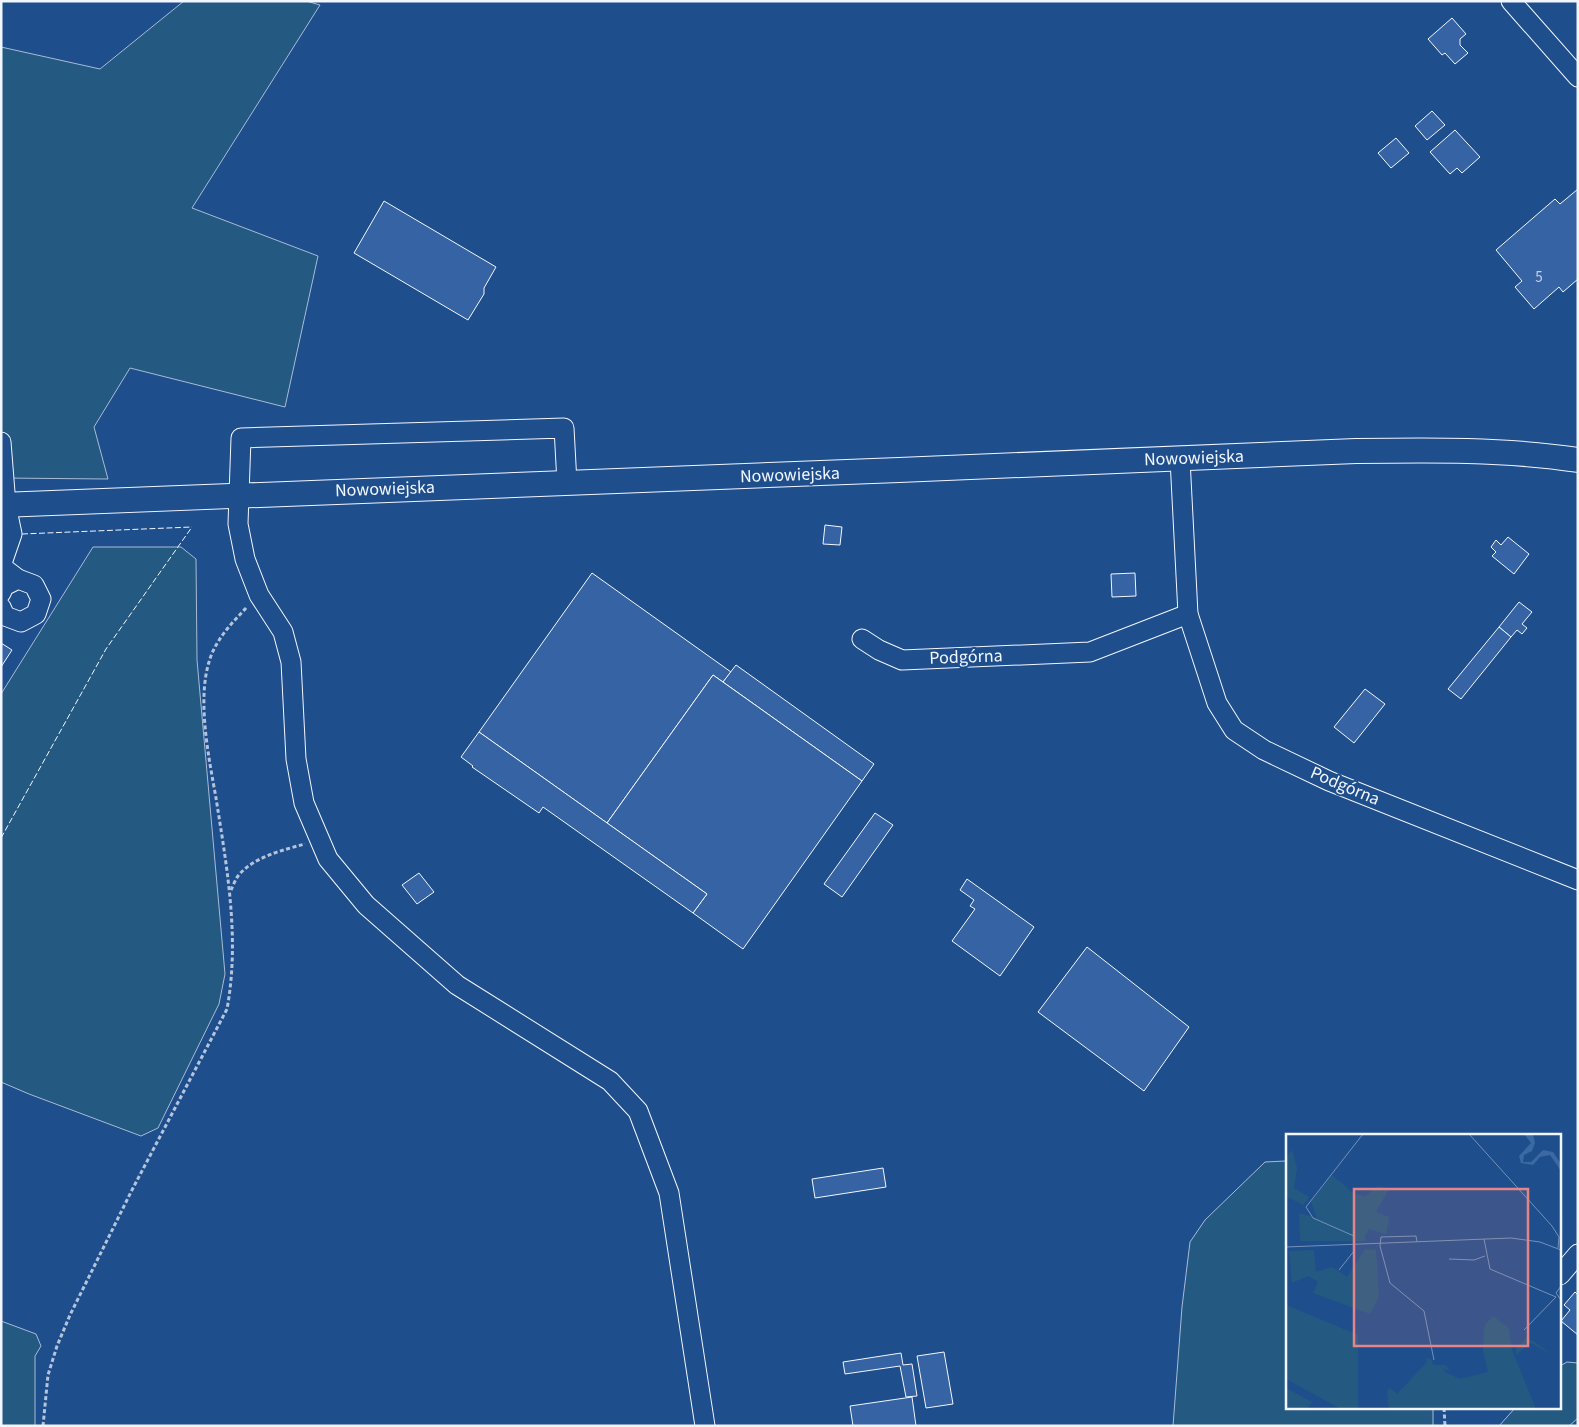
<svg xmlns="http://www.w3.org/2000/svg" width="1579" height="1427" font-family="'Source Sans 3',sans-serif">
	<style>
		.green { fill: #245a82; stroke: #a8bbd7 }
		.building { fill: #3563a3; stroke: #f2f6ff }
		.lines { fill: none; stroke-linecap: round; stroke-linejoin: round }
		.minor-casing { stroke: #f2f6ff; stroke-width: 21 }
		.major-casing { stroke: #f2f6ff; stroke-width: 26 }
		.path { stroke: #b3c4dc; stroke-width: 3; stroke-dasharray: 4 2.5; stroke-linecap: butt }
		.minor { stroke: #1f4e8c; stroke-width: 19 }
		.major { stroke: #1f4e8c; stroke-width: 24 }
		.fence { stroke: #f2f6ff; stroke-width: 1; stroke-dasharray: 6 2.5; stroke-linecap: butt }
		.labels { text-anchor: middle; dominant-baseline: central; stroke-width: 4; stroke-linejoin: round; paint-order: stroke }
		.number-label { font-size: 15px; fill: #c3d1e8 }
		.street-label { font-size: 18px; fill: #f2f6ff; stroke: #1f4e8c }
		.inset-road { fill: none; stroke: #7391ba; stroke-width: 1 }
		.view { fill: #e38589; fill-opacity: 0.15; stroke: #e38589; stroke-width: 2.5 }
		.inset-edge { fill: none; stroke: #f2f6ff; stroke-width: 2.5 }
	</style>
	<rect width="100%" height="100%" fill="#1f4e8c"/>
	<g class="green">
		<path d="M184 1H306L320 5 192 208 318 256 285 407 130 368 94 427 108 479 1 478V47L100 69Z"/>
		<path d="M93 547H181L196 559 197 660 225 974 219 1004 158 1128 141 1136 29 1094 1 1082V694Z"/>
		<path d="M1285 1161 1288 1162V1408H1433V1426H1173L1182 1307 1190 1242 1205 1220 1265 1162Z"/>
		<path d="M1 1321 36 1334 41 1346 35 1356V1426H1Z"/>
		<path d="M1567 1362 1578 1363V1418L1569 1426H1499L1515 1408H1560V1366Z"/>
	</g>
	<g class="building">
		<path d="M1452 18 1466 34 1460 39V45L1468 53 1455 64 1445 53 1442 55 1428 39Z"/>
		<path d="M1432 111 1445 125 1427 140 1415 126Z"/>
		<path d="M1455 130 1480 157 1462 173 1457 168 1450 174 1430 152Z"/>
		<path d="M1396 138 1409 153 1391 168 1378 153Z"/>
		<path d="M1578 189V279L1563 292 1559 287 1534 309 1515 287 1522 281 1496 250 1555 199 1560 204Z"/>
		<path d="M384 201 496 267 484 288V294L468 320 354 253Z"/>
		<path d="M825 525 842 527 840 545 823 544Z"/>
		<path d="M1508 537 1529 554 1514 574 1492 556 1496 552 1491 547 1496 540 1501 545Z"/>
		<path d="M592 573 731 672 723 682 713 675 607 823 479 732Z"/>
		<path d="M1135 573 1136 596 1112 597 1111 574Z"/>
		<path d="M1519 602 1532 612 1522 624 1527 628 1522 634 1517 630 1511 637 1499 627Z"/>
		<path d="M1499 627 1511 637 1461 699 1448 689Z"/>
		<path d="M1 643 12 650 1 667Z"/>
		<path d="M736 665 874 764 862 781 723 682Z"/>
		<path d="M713 675 862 781 743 949 693 913 707 894 607 823Z"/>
		<path d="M1365 689 1385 704 1354 743 1334 727Z"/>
		<path d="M479 732 707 894 693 913 543 807 539 813 472 767 473 766 461 757Z"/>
		<path d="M875 813 893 825 842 897 824 884Z"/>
		<path d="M419 873 434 892 417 904 402 885Z"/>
		<path d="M967 879 1034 927 1000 976 952 941 975 909 970 906 974 900 960 890Z"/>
		<path d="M1087 947 1189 1027 1144 1091 1038 1012Z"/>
		<path d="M883 1168 886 1187 815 1198 812 1179Z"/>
		<path d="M1575 1292 1578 1295V1335L1561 1321 1570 1310 1564 1305Z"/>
		<path d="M944 1352 953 1404 926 1408 917 1356Z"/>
		<path d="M901 1353 903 1365 912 1364 917 1396 906 1397 900 1366 845 1374 843 1362Z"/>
		<path d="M912 1397 916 1426H853L850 1406Z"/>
	</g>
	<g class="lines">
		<g class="minor-casing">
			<g id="minor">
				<path d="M1511 1 1578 77"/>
				<path d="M1 442 6 505 12 534 1 566 18 579"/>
				<path d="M1180 459 1188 614 1217 703 1234 730 1264 750 1329 781 1578 880"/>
				<path d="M567 483 564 428 241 438 238 524 245 559 259 595 283 632 291 662 296 759 304 803 328 859 366 905 457 985 610 1081 638 1111 669 1193 705 1426"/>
				<path d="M1 593 4 586 18 579 34 585 41 599 36 614 21 622 5 616 1 607"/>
				<path d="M862 639 879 650 902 660 1090 652 1188 614"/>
				<path d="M1560 1275 1578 1254"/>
			</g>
		</g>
		<g class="major-casing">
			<path id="major" d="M1 505 899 470 1356 451C1430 450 1505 449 1578 460"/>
		</g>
		<g class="path">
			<path d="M231 890C233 886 235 880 238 876 253 857 283 850 305 844"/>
			<path d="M1444 1408 1445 1426"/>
			<path d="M43 1426 48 1375 57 1346 70 1315 132 1190 227 1009C240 939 227 868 216 798 209 759 197 701 209 662 215 640 232 623 247 607"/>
		</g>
		<use href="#minor" class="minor"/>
		<use href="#major" class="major"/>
		<g class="fence">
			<path d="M22 534 192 527"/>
			<path d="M1 838 106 649 192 527"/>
		</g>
	</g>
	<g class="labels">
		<g class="number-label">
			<text x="1539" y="277">5</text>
		</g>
		<g class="street-label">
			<text transform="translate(1194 458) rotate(-2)">Nowowiejska</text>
			<text transform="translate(790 475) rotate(-2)">Nowowiejska</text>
			<text transform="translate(385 489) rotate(-2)">Nowowiejska</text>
			<text transform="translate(966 657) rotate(-2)">Podgórna</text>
			<text transform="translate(1345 786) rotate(23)">Podgórna</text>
		</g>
	</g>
	<g transform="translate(1286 1134)">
		<rect width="275" height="275" fill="#1f4e8c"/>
		<path d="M6 16 11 34 8 54 23 63 17 71 0 62V23ZM46 41 68 60 79 62 92 52 103 55 90 78 103 83 100 100 83 95 79 102 80 107H14L13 79 31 84 25 68ZM79 115 90 116 93 162 84 180 27 159 32 148 22 142 6 149 3 117 28 116 30 138 46 133 61 143ZM0 171 72 201V275H55L0 245ZM207 182 223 194 226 216 250 275H103L101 257 104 254 111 260 141 228 140 224 145 225 147 231H160L164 237 157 235 159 238 174 245 202 238 197 217 198 198 199 191ZM240 204 249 208 266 221 245 209 230 221V215ZM0 254 26 268 21 275H0Z" fill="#245a82"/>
		<path d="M238 0H247L249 9 246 17 238 21 237 28H245L257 16 267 18 275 30V37L264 21 254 23 247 31 235 29 233 22 245 9Z" fill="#3b69a3"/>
		<path class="inset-road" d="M183 0 266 92 273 103 272 114M198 105 204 135 270 163 238 196M131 108 130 102 95 103 94 112 104 149 138 177 148 226M0 113 225 104 254 108 275 116M163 125 188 126 199 122M53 136 68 117V102L27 84 20 73 77 0M275 152 270 159 275 166"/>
		<path class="view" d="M68 55H242V212H68Z"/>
		<rect width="275" height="275" class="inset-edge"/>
	</g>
	<rect width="1579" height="1427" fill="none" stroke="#f2f6ff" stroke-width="5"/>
</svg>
